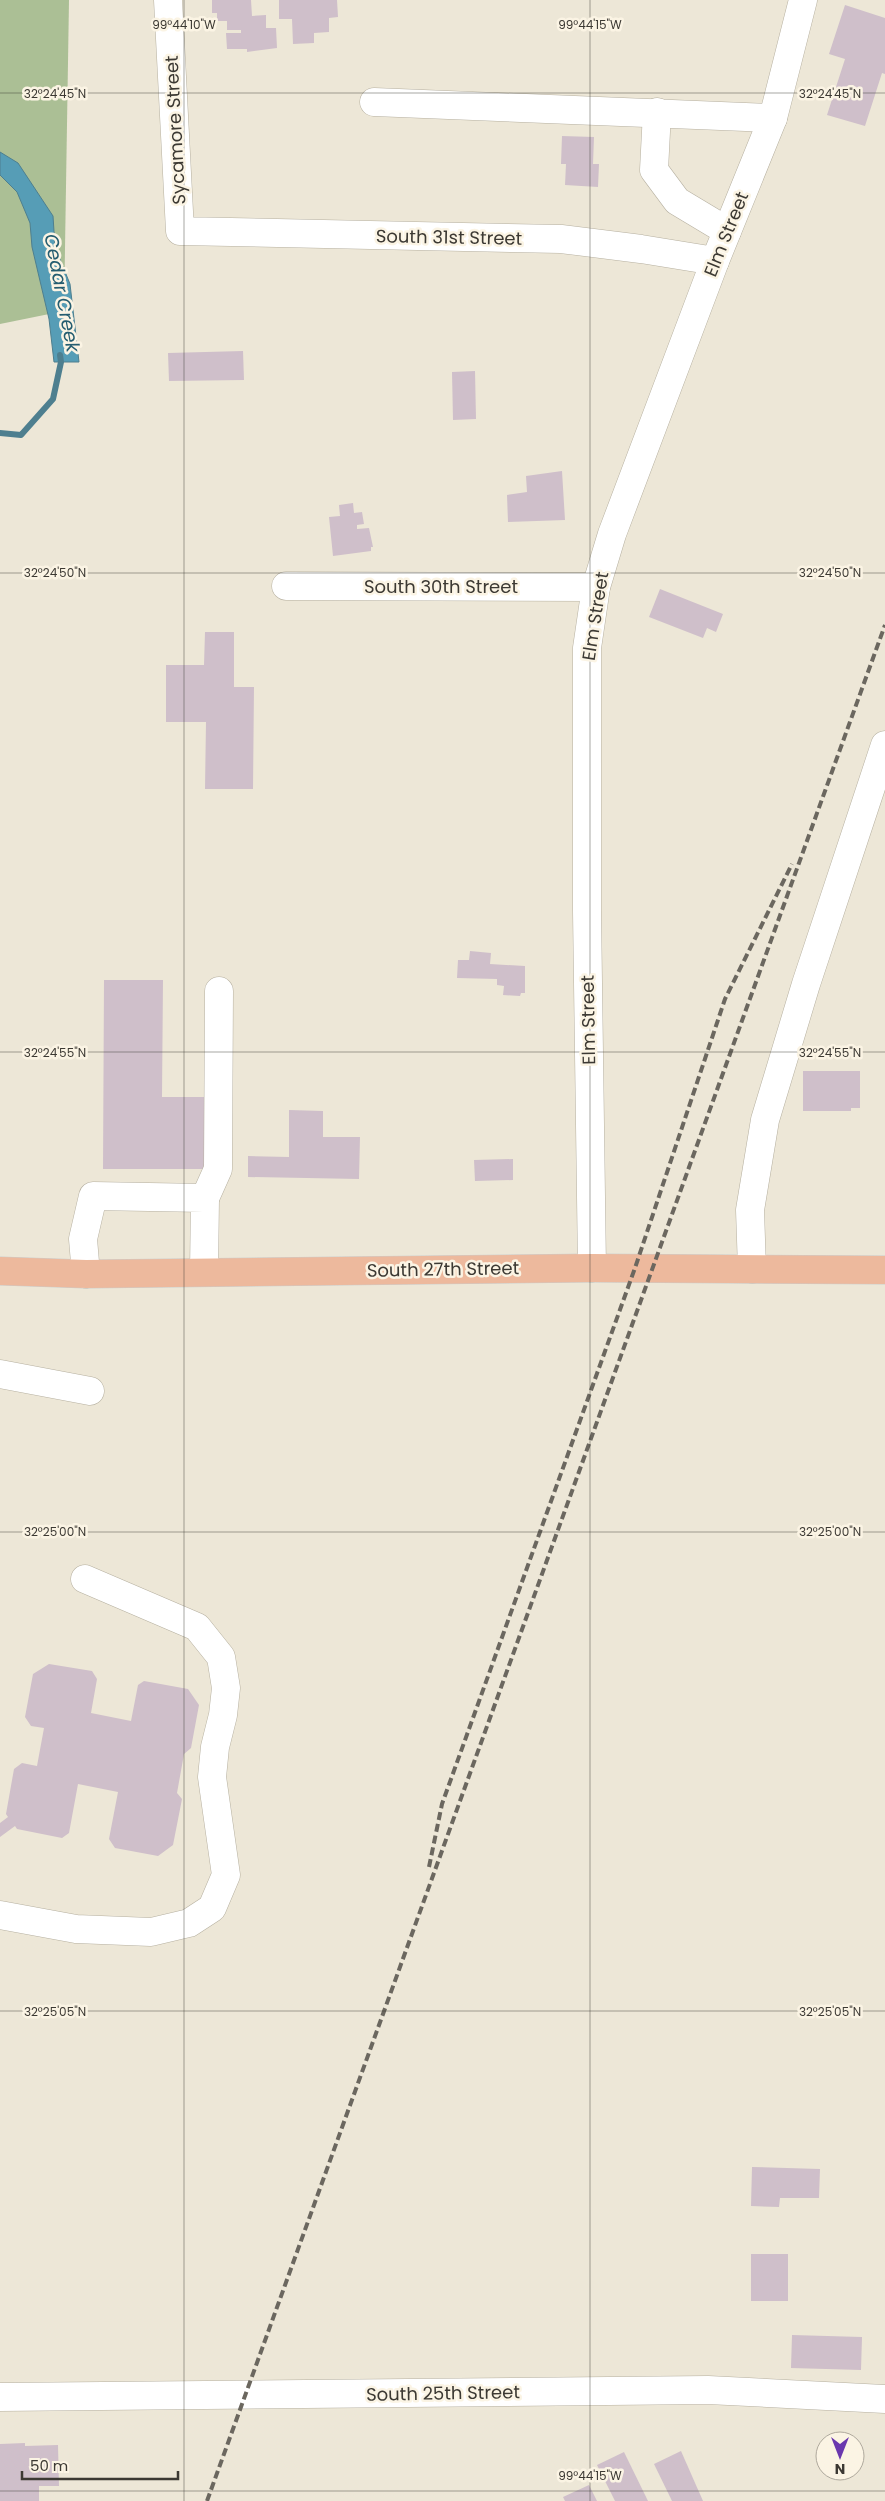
<svg xmlns="http://www.w3.org/2000/svg" width="885" height="2501" font-family="Poppins,sans-serif">
	<style>
		.green { fill: #abbf95 }
		.water { fill: #569db6; stroke: #4e7f8f }
		.lines { fill: none; stroke-linecap: round; stroke-linejoin: round }
		.stream { stroke: #4e7f8f; stroke-width: 6 }
		.building { fill: #cfbfca }
		.minor-casing { stroke: #b6b0a0; stroke-width: 29 }
		.major-casing { stroke: #ccccca; stroke-width: 29 }
		.minor { stroke: #fff; stroke-width: 28 }
		.major { stroke: #edb99d; stroke-width: 28 }
		.rail { stroke: #6b675f; stroke-width: 4; stroke-dasharray: 8 4; stroke-linecap: butt }
		.ticks { fill: none; stroke: #3c3933; stroke-width: 1; stroke-opacity: 0.45 }
		.labels { text-anchor: middle; dominant-baseline: central; stroke-width: 5; stroke-linejoin: round; paint-order: stroke }
		.street-label { font-size: 18px; fill: #3c3933; stroke: #fbf4e4 }
		.water-label { font-size: 19px; font-style: italic; fill: #255d70; stroke: #fbf4e4 }
		.ticks-label { font-size: 12px; text-anchor: middle; fill: #3c3933; stroke: #fbf4e4; stroke-width: 5; stroke-linejoin: round; paint-order: stroke }
	</style>
	<rect width="100%" height="100%" fill="#ede7d7"/>
	<path class="green" d="M0 0H69L64 311 0 324Z"/>
	<path class="water" d="M0 152 18 163 53 216 55 247 70 284 79 362H54L49 319 32 247 30 223 17 192 0 175Z"/>
	<g class="lines">
		<path class="stream" d="M0 433 21 435 53 399 61 362 60 355"/>
	</g>
	<g class="building">
		<path d="M212 0H251L252 16 266 15V28H276L277 48 247 52V49H227L226 33H241V30H227V21H217V13H212Z"/>
		<path d="M279 0H337L338 17 329 18V32L314 33V43L293 44 292 19H279Z"/>
		<path d="M845 5 885 18V74L882 73 865 126 827 115 845 59 829 54Z"/>
		<path d="M562 136 594 137 593 164H599L598 187 565 185 566 164H561Z"/>
		<path d="M243 351 244 380 169 381 168 353Z"/>
		<path d="M475 371 476 419 453 420 452 372Z"/>
		<path d="M562 471 565 520 508 522 507 495 527 492 526 476Z"/>
		<path d="M353 503 354 513 362 512 364 524 357 525V529L369 528 373 547H371V551L333 556 329 517 340 516 339 505Z"/>
		<path d="M660 589 723 614 716 632 707 628 703 638 649 617Z"/>
		<path d="M205 632H234V687H254L253 789H205L206 722H166V665H204Z"/>
		<path d="M470 951 491 953 490 964 525 966V993H521L520 996 503 995 504 986 497 985V979L457 978 458 960H469Z"/>
		<path d="M104 980H163L162 1097H208L207 1169H103Z"/>
		<path d="M803 1071H860V1108H851V1111H803Z"/>
		<path d="M289 1110 323 1111V1137H360L359 1179 248 1177V1156L289 1157Z"/>
		<path d="M513 1159V1180L475 1181 474 1160Z"/>
		<path d="M49 1664 92 1671 97 1679 91 1713 131 1721 138 1685 144 1681 188 1689 199 1705 191 1748 184 1754 177 1793 182 1799 173 1845 158 1856 115 1848 109 1839 118 1792 78 1784 69 1833 62 1838 17 1829 15 1826 0 1837V1823L8 1817 6 1814 14 1769 22 1763 37 1766 44 1728 31 1726 25 1717 33 1674Z"/>
		<path d="M752 2167 820 2169 819 2198H780L779 2207 751 2206Z"/>
		<rect x="751" y="2254" width="37" height="47"/>
		<path d="M792 2335 862 2337 861 2370 791 2368Z"/>
		<path d="M25 2443V2446L58 2445 59 2486H39V2501H0V2444Z"/>
		<path d="M681 2451 703 2501H672L654 2464Z"/>
		<path d="M624 2452 648 2501H615L597 2465Z"/>
		<path d="M589 2485 597 2501H565L563 2497Z"/>
	</g>
	<g class="lines">
		<g class="minor-casing">
			<g id="minor">
				<path d="M168 0 180 231 561 239 641 249 715 261"/>
				<path d="M374 102 773 118"/>
				<path d="M657 112 654 170 677 201 727 231"/>
				<path d="M286 586 596 587"/>
				<path d="M205 1198 218 1169 219 991"/>
				<path d="M592 1268 587 911V648L596 587 612 534 715 261 773 118 803 0"/>
				<path d="M752 1269 750 1210 765 1120 806 984 885 745"/>
				<path d="M86 1274 83 1239 93 1196 205 1198 204 1272"/>
				<path d="M0 1374 90 1391"/>
				<path d="M0 1915 76 1929 151 1932 189 1923 212 1908 226 1875 212 1777 215 1747 223 1715 226 1688 221 1657 197 1627 85 1579"/>
				<path d="M0 2397 708 2390 885 2399"/>
			</g>
		</g>
		<g class="major-casing">
			<path id="major" d="M0 1271 86 1274 592 1268 885 1270"/>
		</g>
		<use href="#minor" class="minor"/>
		<use href="#major" class="major"/>
		<g class="rail">
			<path d="M429 1867 442 1804 635 1268 725 999 792 864"/>
			<path d="M207 2501 885 625"/>
		</g>
	</g>
	<path class="ticks" d="M184 0V2501M590 0V2501M0 93H885M0 573H885M0 1052H885M0 1532H885M0 2011H885M0 2491H885"/>
	<g class="labels">
		<g class="street-label">
			<text transform="translate(175 130) rotate(-93)">Sycamore Street</text>
			<text transform="translate(726 234) rotate(-68)">Elm Street</text>
			<text transform="translate(449 237) rotate(1)">South 31st Street</text>
			<text x="441" y="586">South 30th Street</text>
			<text transform="translate(595 616) rotate(-81)">Elm Street</text>
			<text transform="translate(588 1020) rotate(-91)">Elm Street</text>
			<text transform="translate(443 1269) rotate(-1)">South 27th Street</text>
			<text transform="translate(443 2393) rotate(-1)">South 25th Street</text>
		</g>
		<g class="water-label">
			<text transform="translate(62 293) rotate(79)">Cedar Creek</text>
		</g>
	</g>
	<g class="ticks-label">
		<text x="184" y="29">99°44'10"W</text>
		<text x="590" y="29">99°44'15"W</text>
		<text x="830" y="98">32°24'45"N</text>
		<text x="55" y="98">32°24'45"N</text>
		<text x="830" y="577">32°24'50"N</text>
		<text x="55" y="577">32°24'50"N</text>
		<text x="830" y="1057">32°24'55"N</text>
		<text x="55" y="1057">32°24'55"N</text>
		<text x="55" y="1536">32°25'00"N</text>
		<text x="830" y="1536">32°25'00"N</text>
		<text x="830" y="2016">32°25'05"N</text>
		<text x="55" y="2016">32°25'05"N</text>
		<text x="590" y="2480">99°44'15"W</text>
	</g>
	<g transform="translate(840 2456) rotate(180)"><circle r="24" fill="#fbf4e4" stroke="#afa99d"/>
	<path d="M0-4L9 19L0 12L-9 19Z" fill="#6a37ae"/>
	<text y="-8" font-size="14" font-weight="bold" text-anchor="middle" fill="#3c3933">N</text>
	</g>
	<path d="M22 2471v8h156v-8" fill="none" stroke="#3c3933" stroke-width="2.5"/>
	<text x="30" y="2471" font-size="15" fill="#3c3933" stroke="#fbf4e4" stroke-width="4" paint-order="stroke">50 m</text>
</svg>
